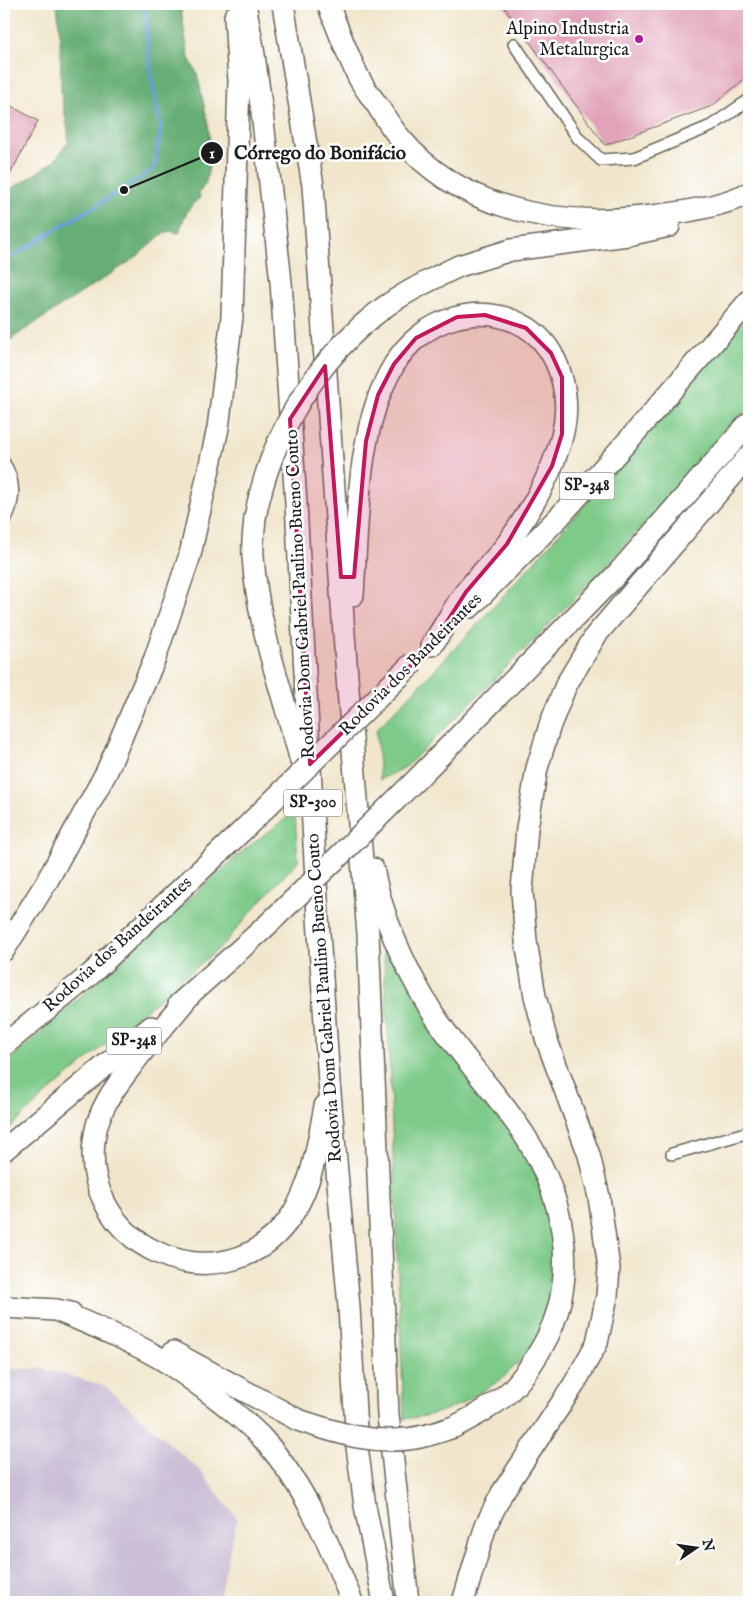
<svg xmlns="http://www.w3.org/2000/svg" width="753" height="1606" font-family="'IM FELL English',serif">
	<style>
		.industrial { fill: #cabfd6 }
		.green { fill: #7eca89; stroke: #4d7352 }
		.forest { fill: #66ae75; stroke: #416548 }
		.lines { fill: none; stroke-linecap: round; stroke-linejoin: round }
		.stream { stroke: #669fd5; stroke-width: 4 }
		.building { fill: #e1a2ba }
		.street-casing { stroke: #67635a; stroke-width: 14 }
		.highway-casing { stroke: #67635a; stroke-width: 24 }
		.street { stroke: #fff; stroke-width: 11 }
		.highway { stroke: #fff; stroke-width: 21 }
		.highway-bridge-casing { stroke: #67635a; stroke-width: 24; stroke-linecap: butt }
		.highway-bridge { stroke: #fff; stroke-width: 21 }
		.marked { fill: #c2185b; fill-opacity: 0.2; stroke: #c2185b; stroke-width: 4; stroke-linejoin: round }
		.poi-dot { fill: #b5179e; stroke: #fff; stroke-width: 2 }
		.labels { text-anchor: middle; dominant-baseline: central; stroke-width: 5; stroke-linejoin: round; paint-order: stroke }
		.shield { fill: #fff; stroke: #606060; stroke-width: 1 }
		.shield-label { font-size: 16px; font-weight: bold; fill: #1c1c1c }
		.poi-label { font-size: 18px; fill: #1c1c1c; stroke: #fff; text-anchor: end }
		.street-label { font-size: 18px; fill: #1c1c1c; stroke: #fff }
		.leader { fill: none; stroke: #1c1c1c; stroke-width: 2 }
		.callout-dot { fill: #1c1c1c; stroke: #fff; stroke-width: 2 }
		.mark-label { font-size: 15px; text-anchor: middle; font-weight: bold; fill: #fff }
		.callout-label { font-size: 19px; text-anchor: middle; font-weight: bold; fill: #1c1c1c; stroke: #fff; stroke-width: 5; stroke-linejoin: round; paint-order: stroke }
	</style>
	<rect width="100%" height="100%" fill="#fff"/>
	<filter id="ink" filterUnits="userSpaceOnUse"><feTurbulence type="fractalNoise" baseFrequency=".02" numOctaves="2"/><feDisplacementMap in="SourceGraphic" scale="10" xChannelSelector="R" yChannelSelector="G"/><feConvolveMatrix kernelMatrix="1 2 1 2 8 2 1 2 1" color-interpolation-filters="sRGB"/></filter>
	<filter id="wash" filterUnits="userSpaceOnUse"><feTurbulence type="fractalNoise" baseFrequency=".0096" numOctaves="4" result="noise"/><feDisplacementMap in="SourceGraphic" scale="20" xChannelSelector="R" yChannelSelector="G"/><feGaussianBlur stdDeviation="1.12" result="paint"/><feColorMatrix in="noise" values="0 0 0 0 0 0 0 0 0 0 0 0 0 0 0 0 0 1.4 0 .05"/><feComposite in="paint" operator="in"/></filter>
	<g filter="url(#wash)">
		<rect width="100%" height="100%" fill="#f1e6cc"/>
		<path class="industrial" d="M42 1368 105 1386 200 1471 237 1518 218 1602H4V1370Z"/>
		<g class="green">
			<path d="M749 313V407L620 551 541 633 407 766 380 780 376 730C508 598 628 455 749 313Z"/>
			<path d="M295 812 298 861 258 904 222 946 44 1096 4 1134V1065L245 849Z"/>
			<path d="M381 909 510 1121 553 1200 556 1304 529 1351 502 1379 461 1404 443 1411 425 1416 404 1419 388 1032Z"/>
		</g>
		<path class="forest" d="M57 4H180L189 58 197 73 208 123 211 156 206 183 199 193 200 198C187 207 184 218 179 233L170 231 161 235 135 258 20 333 4 345V193L31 177 55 160 68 142V130L61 94 60 36Z"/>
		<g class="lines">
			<path class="stream" d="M4 261C20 253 34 243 50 233 85 212 120 193 154 168L161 128 151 75 144 4"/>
		</g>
		<g id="blocks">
			<g class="building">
				<path d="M502 4H749V75L712 106 605 145Z"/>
				<path d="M4 102 38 121 4 186Z"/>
			</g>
		</g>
	</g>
	<g filter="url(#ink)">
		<use href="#blocks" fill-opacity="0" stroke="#67635a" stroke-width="1"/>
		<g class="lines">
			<g class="street-casing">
				<g id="street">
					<path d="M514 44 578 138 601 160 634 158 711 126 749 100"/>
					<path d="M4 463C16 482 15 503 4 522"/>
					<path d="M672 1154 749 1132"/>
				</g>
			</g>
			<g class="highway-casing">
				<g id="highway">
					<path d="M245 4 253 48 262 112 281 282 296 503 318 918 329 1082 349 1307 357 1447 365 1506 384 1602"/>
					<path d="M283 4 313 186 347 677 368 934 388 1415 408 1602"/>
					<path d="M328 4C337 27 346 51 357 74 362 86 372 97 379 108 386 119 393 130 401 139 457 206 549 226 632 218 667 215 717 209 749 193"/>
					<path d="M459 266 511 250 628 235 669 226"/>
					<path d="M255 518C254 530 252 543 253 556 257 626 283 694 301 761"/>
					<path d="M353 595C358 523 356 427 394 365 420 320 479 299 526 327 561 349 572 398 562 436 552 474 530 512 507 544 495 560 480 574 467 590 454 607 444 627 432 645"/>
					<path d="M470 607 560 516 634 434 749 301"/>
					<path d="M420 776 618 573 749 423"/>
					<path d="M373 869C383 920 405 968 432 1012 460 1056 497 1093 525 1136 568 1204 582 1287 536 1357 528 1370 520 1382 508 1393 492 1407 473 1417 454 1427"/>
					<path d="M4 950 46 883 107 771 155 658 190 555 218 428 232 317 239 81 235 16"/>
					<path d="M189 996C172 1017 153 1038 136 1060 121 1080 104 1100 97 1125 67 1245 225 1316 292 1215 313 1183 318 1142 325 1106"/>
					<path d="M179 1004 263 929"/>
					<path d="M4 1045 91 974 242 831"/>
					<path d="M4 1150 151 1027"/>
					<path d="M4 1307 56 1310 71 1313"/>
					<path d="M56 1310C92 1325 129 1340 163 1360 184 1373 204 1389 224 1404 237 1415 252 1427 264 1440 305 1486 330 1545 352 1602"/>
					<path d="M173 1352 298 1420"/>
					<path d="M463 1602 486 1525 502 1493 573 1386 597 1343 607 1296 609 1268 599 1197 589 1155 546 1038 535 996 526 941 522 891 527 828 537 768 550 725 566 685 596 635 749 456"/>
				</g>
			</g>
			<use href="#street" class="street"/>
			<use href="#highway" class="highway"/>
			<g class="highway-bridge-casing">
				<g id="highway-bridge">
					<path d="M255 518C270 435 318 356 386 306 409 290 434 278 459 266"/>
					<path d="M242 831 414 662"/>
					<path d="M263 929 339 856 420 776"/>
					<path d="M298 1420C340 1434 380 1447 424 1436 434 1434 444 1430 454 1427"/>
				</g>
			</g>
			<use href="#highway-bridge" class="highway-bridge"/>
		</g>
	</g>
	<path class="marked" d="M485 315 526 328 551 353 562 377V434L552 466 507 544 466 592 432 645 310 764 290 419 325 366 341 577H354L366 441 378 395 394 364 416 338 457 317Z"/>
	<circle class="poi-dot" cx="639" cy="39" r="5"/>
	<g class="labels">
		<g class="shield">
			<rect x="559.5" y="472.5" width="55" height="27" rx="4"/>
			<rect x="284" y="789.5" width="58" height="27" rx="4"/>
			<rect x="106.5" y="1027.5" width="55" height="27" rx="4"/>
		</g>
		<g class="shield-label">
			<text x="587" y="486">SP-348</text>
			<text x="313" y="803">SP-300</text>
			<text x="134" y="1041">SP-348</text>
		</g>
		<g class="poi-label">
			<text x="629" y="29">Alpino Industria<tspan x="629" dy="21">Metalurgica</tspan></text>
		</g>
		<g class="street-label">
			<text transform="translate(301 594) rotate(-93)">Rodovia Dom Gabriel Paulino Bueno Couto</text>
			<text transform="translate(411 665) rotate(-45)">Rodovia dos Bandeirantes</text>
			<text transform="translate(118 945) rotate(-42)">Rodovia dos Bandeirantes</text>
			<text transform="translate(325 998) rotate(-94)">Rodovia Dom Gabriel Paulino Bueno Couto</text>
		</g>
	</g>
	<path class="leader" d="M124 190L212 153"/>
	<g class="callout-dot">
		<circle cx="124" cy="190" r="5"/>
		<circle cx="212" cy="153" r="12"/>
	</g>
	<g class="mark-label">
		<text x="212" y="158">1</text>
	</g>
	<g class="callout-label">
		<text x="320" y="159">Córrego do Bonifácio</text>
	</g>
	<rect width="753" height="1606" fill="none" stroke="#fff" stroke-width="20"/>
	<g transform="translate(696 1548) rotate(77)" stroke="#ffffff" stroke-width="4" paint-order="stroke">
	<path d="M0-4L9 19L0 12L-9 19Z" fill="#1c1c1c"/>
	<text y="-8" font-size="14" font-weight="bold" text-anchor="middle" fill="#1c1c1c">N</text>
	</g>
</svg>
